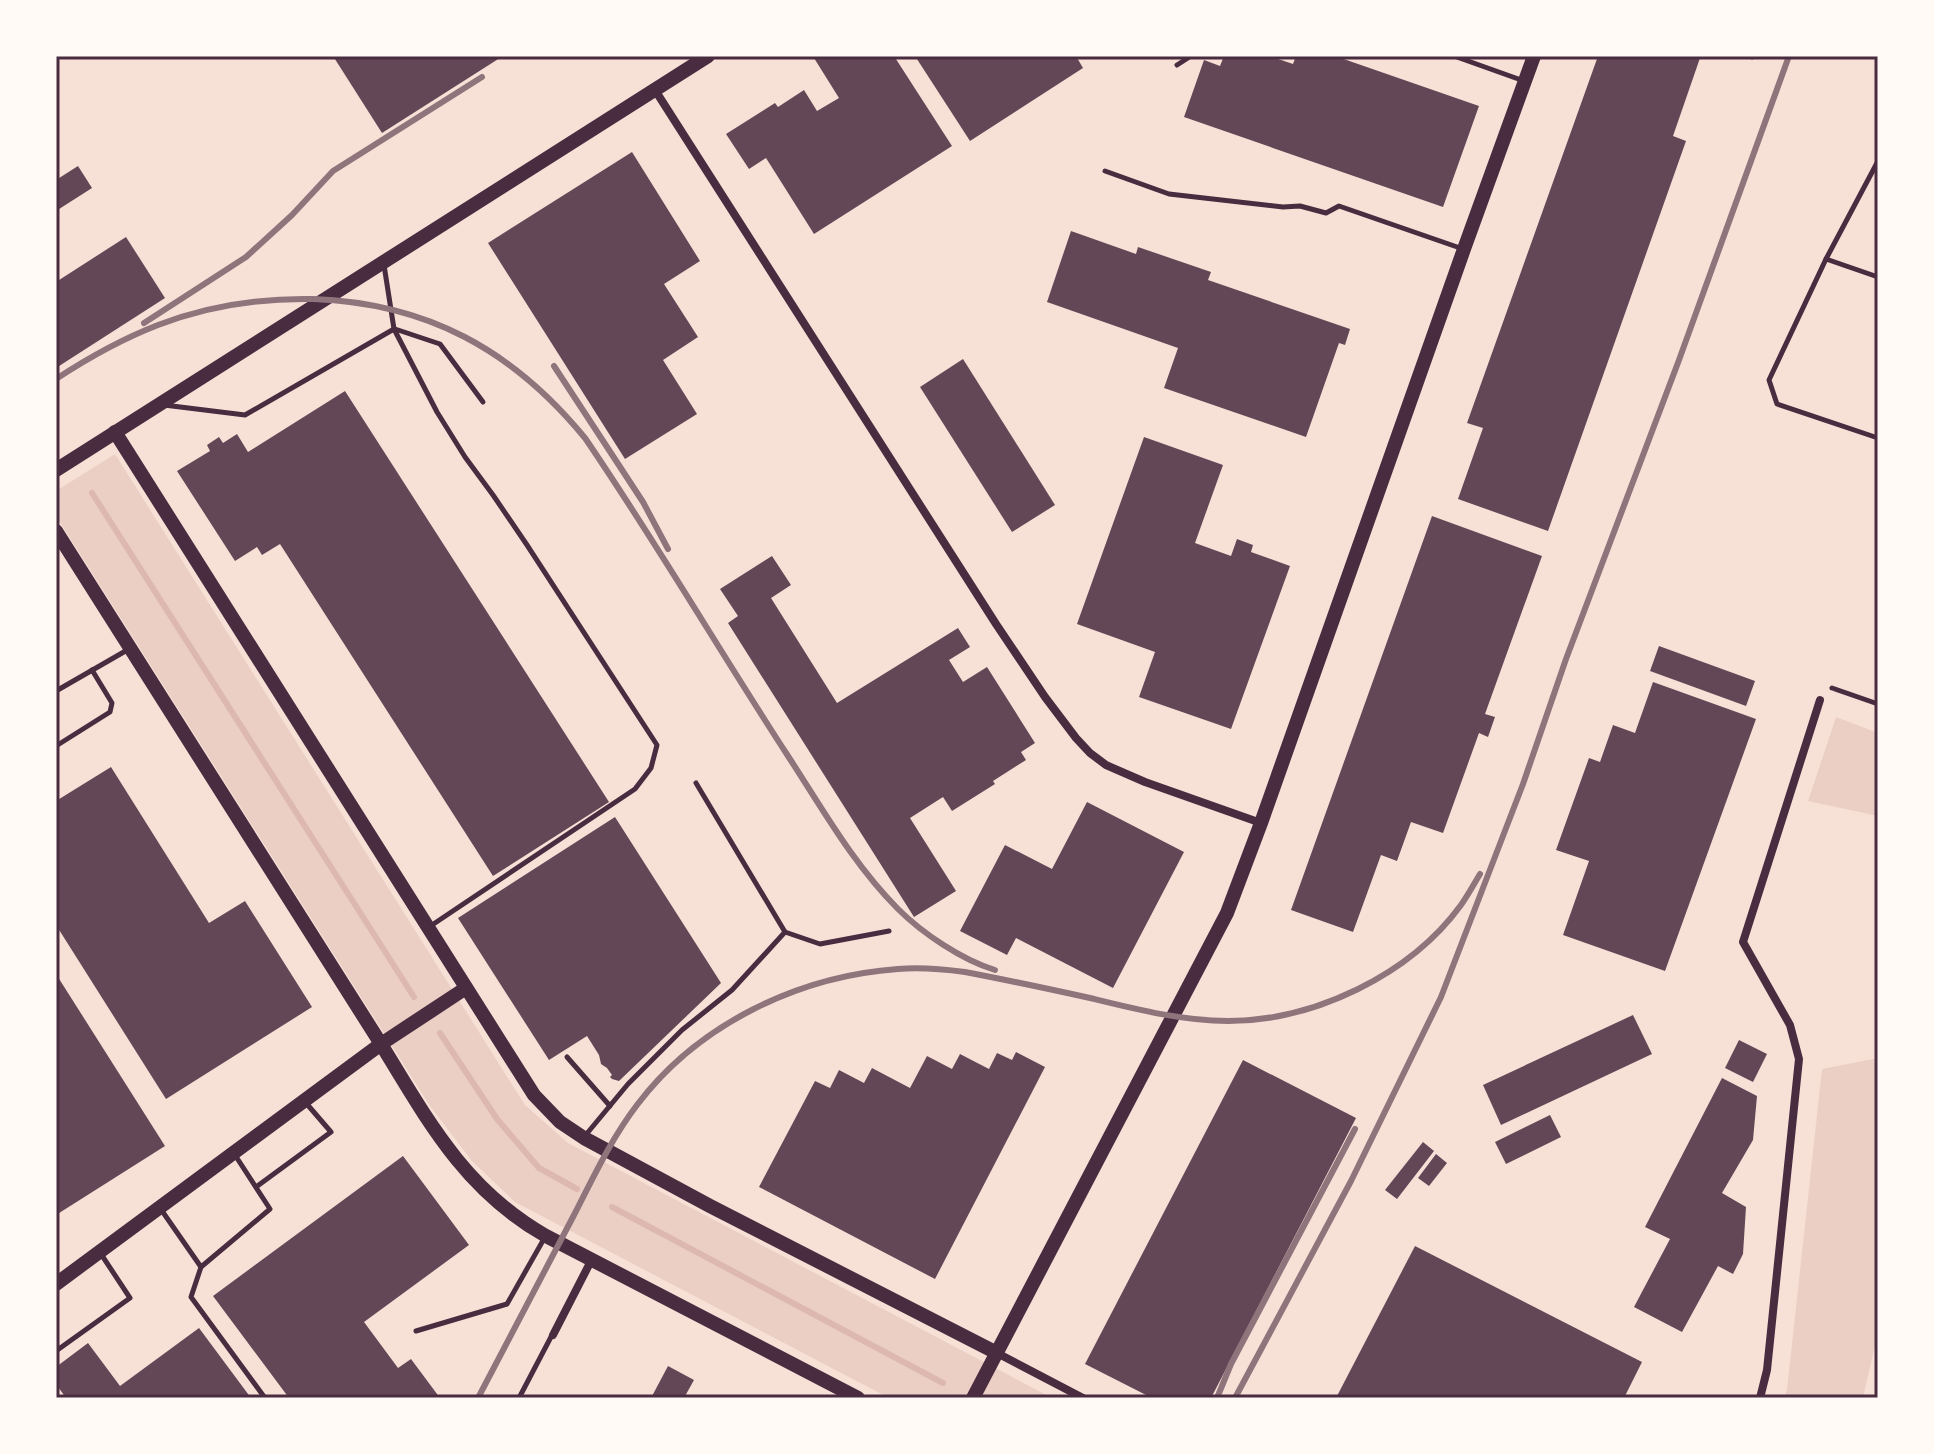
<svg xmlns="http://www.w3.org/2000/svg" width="1934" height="1454" font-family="'Public Sans',sans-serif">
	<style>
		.green { fill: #ebcfc5 }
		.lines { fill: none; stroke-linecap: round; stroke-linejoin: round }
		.stream { stroke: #dcb8b0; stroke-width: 6 }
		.building { fill: #644757 }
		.service { stroke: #4a2c40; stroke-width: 5 }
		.minor { stroke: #4a2c40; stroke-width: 8 }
		.tertiary { stroke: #4a2c40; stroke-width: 14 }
		.rail { stroke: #8f747c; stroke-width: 6 }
		.neatline { fill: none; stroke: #4a2c40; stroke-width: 3 }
	</style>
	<rect width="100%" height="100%" fill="#f7e1d7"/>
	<g class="green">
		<path d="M115 454 525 1105 568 1143 1052 1398H889L515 1202 472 1161 430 1106 56 516V491Z"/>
		<path d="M1836 717 1878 733V816L1808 801Z"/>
		<path d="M1878 1058V1332L1863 1398H1784L1787 1390 1822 1069Z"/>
	</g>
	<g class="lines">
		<g class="stream">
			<path d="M92 493 414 997"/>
			<path d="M440 1033 497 1119 539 1168 577 1189"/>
			<path d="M612 1207 943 1383"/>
		</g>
	</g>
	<g class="building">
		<path d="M333 56H503L382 133Z"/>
		<path d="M818 56H894L952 146 814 234 766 158 749 169 726 134 775 103 778 107 804 90 817 111 839 98 814 58Z"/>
		<path d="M915 56H1076L1083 68 970 141Z"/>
		<path d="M1224 56H1269L1293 64 1296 56H1335L1479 106 1443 207 1184 117 1204 60 1220 66Z"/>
		<path d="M1598 56H1694L1700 58 1673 136 1686 141 1548 531 1458 499 1483 428 1467 423Z"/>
		<path d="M632 152 700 261 664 284 698 337 663 360 697 414 625 459 488 243Z"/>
		<path d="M78 166 92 188 56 211V180Z"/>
		<path d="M1071 231 1136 254 1138 247 1211 272 1208 280 1350 329 1345 345 1339 343 1306 437 1164 388 1178 348 1047 302Z"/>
		<path d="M126 237 165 298 56 368V282Z"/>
		<path d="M963 359 1055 505 1012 532 920 387Z"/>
		<path d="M345 391 609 802 493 876 280 544 262 555 257 547 235 561 177 471 210 451 207 445 219 437 223 443 237 434 248 452Z"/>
		<path d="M1144 437 1223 465 1195 543 1231 556 1237 539 1253 545 1251 552 1290 566 1231 729 1139 697 1155 652 1077 624Z"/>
		<path d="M1432 516 1542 556 1485 714 1495 717 1488 737 1479 733 1443 833 1411 822 1397 861 1381 855 1353 932 1291 910Z"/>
		<path d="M772 556 791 585 771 598 837 703 958 628 970 647 949 660 963 682 987 667 1035 743 1021 752 1026 760 993 781 995 784 952 811 943 797 910 818 956 891 914 917 728 623 738 616 720 589Z"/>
		<path d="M1659 646 1755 681 1746 706 1650 671Z"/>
		<path d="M1653 682 1756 719 1665 971 1563 935 1589 861 1556 850 1589 758 1600 762 1613 725 1635 733Z"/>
		<path d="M111 767 209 923 245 901 312 1007 166 1099 56 925V801Z"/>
		<path d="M1087 802 1184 852 1113 988 1016 938 1007 955 960 931 1005 845 1052 869Z"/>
		<path d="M615 817 721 983 619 1081 612 1079 610 1077 612 1075 607 1068 601 1064 599 1055 587 1036 549 1060 458 918Z"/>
		<path d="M56 974 165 1146 56 1215Z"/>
		<path d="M1633 1015 1652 1054 1501 1125 1483 1085Z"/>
		<path d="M1739 1040 1767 1054 1753 1082 1725 1068Z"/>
		<path d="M1016 1052 1045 1067 935 1279 759 1187 815 1081 830 1088 839 1070 864 1083 872 1068 910 1088 927 1056 952 1069 960 1054 989 1069 997 1053 1012 1060Z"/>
		<path d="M1243 1060 1356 1118 1211 1398H1152L1085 1364Z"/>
		<path d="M1722 1078 1757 1096 1753 1140 1722 1193 1746 1207 1743 1254 1733 1274 1718 1266 1682 1332 1634 1307 1670 1239 1645 1227Z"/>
		<path d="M1550 1115 1561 1137 1506 1164 1495 1142Z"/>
		<path d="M1423 1142 1434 1151 1397 1199 1385 1190Z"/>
		<path d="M1436 1154 1447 1163 1429 1186 1418 1178Z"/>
		<path d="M403 1156 469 1245 364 1322 398 1368 411 1359 440 1398H289L213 1296Z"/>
		<path d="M1415 1246 1642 1362 1624 1398H1336Z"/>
		<path d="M199 1328 251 1398H66L56 1384V1367L88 1343 120 1386Z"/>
		<path d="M668 1366 694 1380 684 1398H651Z"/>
	</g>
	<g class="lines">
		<g class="service">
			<path d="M1454 56 1524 81"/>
			<path d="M1749 56 1752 57"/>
			<path d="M1177 65 1191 56"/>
			<path d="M1878 161 1826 259 1769 380 1777 404 1878 438"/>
			<path d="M1105 171 1169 194 1283 207 1300 206 1326 213 1339 206 1463 249"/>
			<path d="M1826 259 1878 277"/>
			<path d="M394 329 437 412 465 457 493 495 527 545 657 745 651 768 635 789 429 927"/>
			<path d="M395 329 440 344 483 402"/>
			<path d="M164 405 245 415 394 329 384 265"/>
			<path d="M1832 688 1878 704"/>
			<path d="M56 691 129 649"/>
			<path d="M56 746 110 712 112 703 92 670"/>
			<path d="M785 932 820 944 889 931"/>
			<path d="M567 1057 610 1106"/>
			<path d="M584 1137 628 1084 682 1030 732 990 785 932 696 783"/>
			<path d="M256 1187 331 1132 306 1103"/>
			<path d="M160 1208 201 1267 270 1209 235 1155"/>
			<path d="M201 1267 191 1297 265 1398"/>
			<path d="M416 1331 507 1304 545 1237"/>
			<path d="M56 1351 130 1298 101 1254"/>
			<path d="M519 1398 552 1335"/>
		</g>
		<g class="minor">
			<path d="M655 90 996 624 1045 697 1076 738 1090 753 1106 765 1145 782 1261 823"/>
			<path d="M553 1335 592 1259"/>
			<path d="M997 1353 1083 1398"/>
			<path d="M1760 1398 1767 1370 1799 1059 1790 1025 1743 942 1820 700"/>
		</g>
		<g class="tertiary">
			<path d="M115 432 534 1095 560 1122 584 1138 710 1206 997 1353"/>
			<path d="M56 470 708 56"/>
			<path d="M56 531 381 1044C428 1121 465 1190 546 1236L858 1398"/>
			<path d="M56 1284 381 1044 466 988"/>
			<path d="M973 1398 1227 913 1261 823 1464 249 1534 56"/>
		</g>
		<g class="rail">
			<path d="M144 323 246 257 292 215 333 171 482 77"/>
			<path d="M554 366 643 502 668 549"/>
			<path d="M56 379C88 358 122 339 158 325 207 306 260 298 313 299 427 303 513 350 585 438 656 542 719 650 788 756 822 808 853 864 898 909 922 933 962 960 995 970"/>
			<path d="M478 1398C510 1337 542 1276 574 1215 593 1178 611 1139 637 1105 698 1024 799 976 898 969 920 967 943 969 965 972 1007 980 1049 989 1090 998 1135 1009 1182 1021 1228 1021 1314 1021 1410 975 1461 905 1468 895 1474 884 1480 874"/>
			<path d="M1217 1398 1231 1364 1355 1129"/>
			<path d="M1235 1398 1351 1181 1441 997 1523 784 1566 659 1679 360 1789 56"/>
		</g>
	</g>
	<rect width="1934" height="1454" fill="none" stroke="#fffaf5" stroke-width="116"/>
	<rect x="58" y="58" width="1818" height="1338" class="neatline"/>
</svg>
